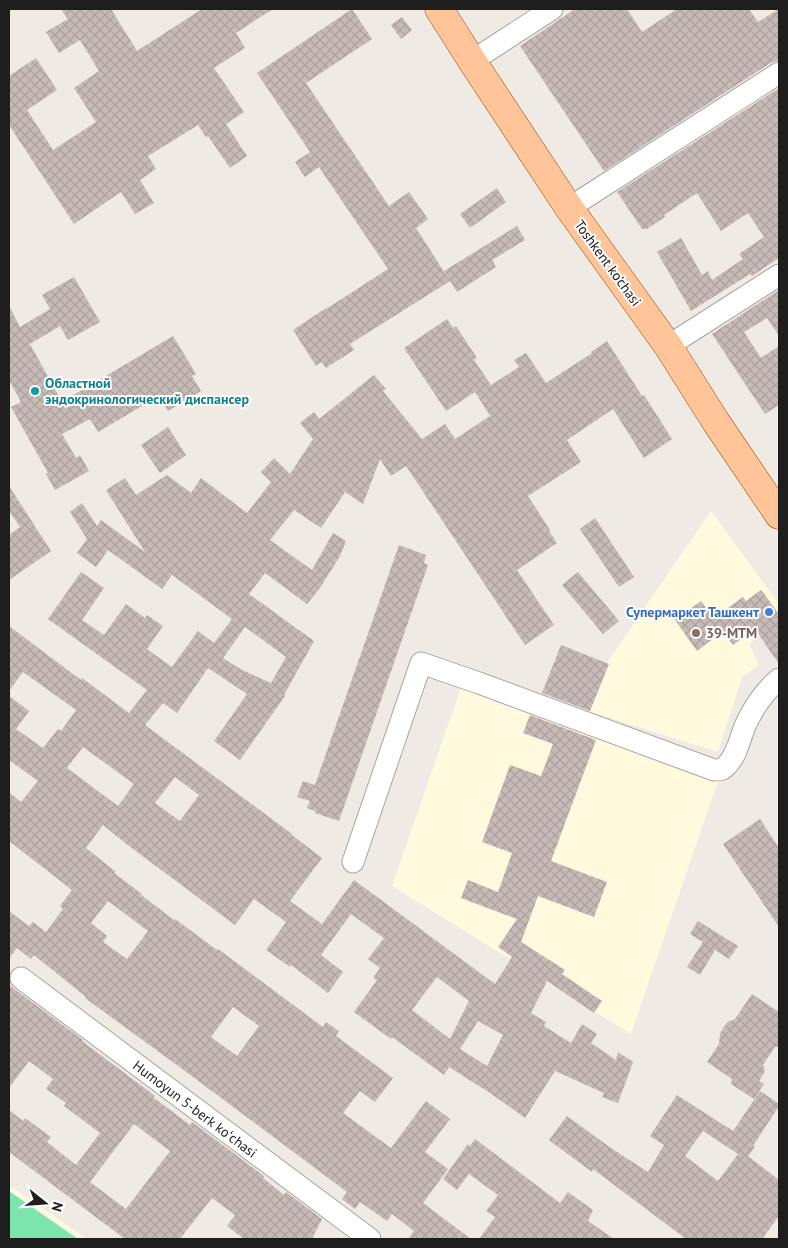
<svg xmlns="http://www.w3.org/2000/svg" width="788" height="1248" font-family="'PT Sans',sans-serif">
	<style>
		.education { fill: #fffadd }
		.pitch { fill: #7de4ae }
		.building { fill: url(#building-cross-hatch); fill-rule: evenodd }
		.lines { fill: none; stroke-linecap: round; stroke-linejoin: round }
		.minor-casing { stroke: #a5a5a5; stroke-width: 23 }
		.major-casing { stroke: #985100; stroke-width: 29 }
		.minor { stroke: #fff; stroke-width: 21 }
		.major { stroke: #ffc599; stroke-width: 28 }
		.culture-dot { fill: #0f9aa8; stroke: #fff; stroke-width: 2 }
		.shop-dot { fill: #3f7fe0; stroke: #fff; stroke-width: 2 }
		.education-dot { fill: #8d6e63; stroke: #fff; stroke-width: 2 }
		.labels { text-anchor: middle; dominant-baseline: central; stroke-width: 4; stroke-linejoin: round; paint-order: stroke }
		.street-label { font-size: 14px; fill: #1e1e1e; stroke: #fff }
		.culture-label { font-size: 14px; font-weight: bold; fill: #0d838f; stroke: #fff; text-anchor: start }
		.shop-label { font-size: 14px; font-weight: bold; fill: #366cbe; stroke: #fff; text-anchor: end }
		.education-label { font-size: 14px; font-weight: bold; fill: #785e54; stroke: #fff; text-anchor: start }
	</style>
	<defs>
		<pattern id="building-cross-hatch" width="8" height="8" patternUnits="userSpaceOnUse" patternTransform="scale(1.25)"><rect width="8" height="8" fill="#c8bbb7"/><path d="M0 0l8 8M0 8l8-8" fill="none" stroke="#aba09d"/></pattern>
	</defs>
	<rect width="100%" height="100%" fill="#f0eae4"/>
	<g class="education">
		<path d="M711 511 779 604V621L749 644 759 665 742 677 718 752 588 711 606 664Z"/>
		<path d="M462 685 720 775 631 1034 392 886Z"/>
		<path d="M9 1185 87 1239H9Z"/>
	</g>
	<path class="pitch" d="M9 1191 78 1239H9Z"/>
	<g class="building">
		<path d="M61 9H111L137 51 202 9H273L236 33 245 48 214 68 244 112 226 124 247 156 230 168 208 136 206 137 198 125 148 156 156 169 140 180 154 203 135 214 121 192 74 224 9 125V76L36 58 57 90 27 110 53 150 96 122 74 88 99 71 80 40 59 53 46 32 68 19Z"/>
		<path d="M352 9 372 39 306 83 389 206 409 192 428 219 416 228 450 281 350 344 354 350 326 368 322 362 316 366 293 330 326 308V309L388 269 319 167 305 177 295 162 310 152 257 73Z"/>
		<path d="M575 9H627L642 32 677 9H749L758 22 779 9V61L772 62 604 171 520 46Z"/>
		<path d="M402 17 412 30 401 39 391 25Z"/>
		<path d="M779 88V258L752 276 750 274 691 311 657 252 681 238 702 275 708 271 712 280 743 259 739 254 764 237 748 213 721 231 697 193 664 215 665 217 647 229H642L617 192Z"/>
		<path d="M497 188 506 202 470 228 460 214Z"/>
		<path d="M517 226 525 240 492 260 496 267 457 292 444 271Z"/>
		<path d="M74 277 100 322 68 340 60 326 30 344 62 402 173 336 196 374 192 376 201 391 168 411 159 396 98 432 90 419 62 434 76 458 80 455 89 471 55 490 46 474 48 473 11 407 21 402 9 380V306L20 327 50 309 42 295Z"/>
		<path d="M779 290V336L767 318 744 332 761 358 779 346V405L765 414 712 334Z"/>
		<path d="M447 319 453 328 456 326 477 358 474 360 491 385 519 367 514 360 526 353 546 383 592 353 591 352 607 341 642 396 644 395 672 439 644 458 613 409 567 440 581 462 528 496 550 530 549 531 557 543 517 570 554 625 525 645 406 466 391 476 380 459 363 504 345 492 321 528 294 510 270 540 312 570 333 533 346 541 340 556 320 588 307 604 265 573 249 594 314 641 284 695 285 696 240 760 214 741 247 694 208 668 177 713 163 703 145 725 292 834V835L322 858 290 901 322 924 354 880 495 984 512 957 498 947 517 919 461 898 468 880 498 892 512 853 482 842 510 765 541 776 553 744 523 733 530 715 596 740 551 861 607 882 594 917 538 896 521 942 565 970 562 974 602 1001 594 1013 547 981 531 1013 546 1022 544 1026 571 1043 582 1024 597 1034 591 1043 616 1060 618 1052 633 1062 618 1103 602 1097 604 1093 555 1071 525 1118 490 1093 449 1067 444 1075 392 1037 391 1039 354 1012 377 980 373 978 380 968 368 959 384 938 351 914 321 955 343 972 328 993 291 965 290 967 266 950 286 922 254 899 235 925 129 846 103 825 86 848 116 872 114 873 142 894 141 895 174 920 175 919 217 950 218 949 323 1027 326 1022 339 1031 336 1036 393 1078 375 1102 360 1091 343 1113 391 1148 426 1101 450 1119 425 1152 448 1169 423 1203 471 1239H408L414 1231 392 1214 387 1221 360 1202 355 1209 342 1199 347 1192 181 1068 85 998 86 997 34 955 31 959 17 948 9 959V911L29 926 33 922 46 932 63 909 60 906 72 890 9 841V792L21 802 38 781 9 760V696L29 711 16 729 43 748 58 729 61 731 76 710 23 672 9 691V626L81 680 82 678 129 713 147 690 48 619 81 572 104 588 82 620 104 635 126 604 145 618 147 615 163 626 147 649 172 667 198 631 214 643 232 619 172 575 162 589 108 550 96 567 77 553 87 539 70 512 82 503 97 526 101 520 145 552 106 490 125 478 136 495 167 475 191 493 201 478 247 513 271 482 261 472 274 458 290 474 313 439 300 423 314 412 319 419 374 375 386 389 383 391 422 439 445 424 455 439 490 416 475 392 446 411 404 348ZM245 627 286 657 271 683 242 670 223 658ZM83 747 134 784 118 806 67 768ZM175 777 199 795 180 821 155 803ZM108 901 148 931 127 959 103 942 107 936 91 923ZM437 977 469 1001 450 1039 412 1010ZM233 1007 259 1026 237 1056 211 1037ZM478 1021 503 1035 487 1066 460 1049Z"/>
		<path d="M168 427 186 455 160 473 141 445Z"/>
		<path d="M9 486 51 551 9 580V535L20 527 9 511Z"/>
		<path d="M595 518 634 577 619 587 580 529Z"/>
		<path d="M399 545 426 555 424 563 428 565 339 821 315 813V811L307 808 310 801 297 797 303 781 315 785Z"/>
		<path d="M578 572 619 621 603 634 562 585Z"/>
		<path d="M761 590 779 614V664L755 629 733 645 723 631 697 651 675 620 701 601 711 614 719 609 721 613 743 597 746 601Z"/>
		<path d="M561 645 609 664 590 711 542 693Z"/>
		<path d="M760 819 779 848V927L723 844Z"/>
		<path d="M698 921 738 946 729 959 715 950 700 975 687 967 703 942 690 934Z"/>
		<path d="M9 985 83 1040 82 1041 155 1096 153 1097 190 1125 192 1122 264 1176 263 1178 284 1195 286 1192 322 1219 312 1239H244L227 1226 235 1215 212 1198 180 1239H125L9 1152V1110L23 1121 25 1118 51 1137 47 1142 76 1165 100 1133 64 1106 66 1103 46 1089 53 1079 29 1061 9 1088ZM134 1124 170 1151 126 1209 90 1182Z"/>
		<path d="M752 994 779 1012V1047H775L763 1065 765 1071 759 1081 764 1084 754 1099 731 1084 732 1079 707 1062 719 1044 720 1034 723 1028 728 1022 735 1019Z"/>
		<path d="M760 1091 779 1104V1106L753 1146 755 1147 748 1156 779 1180V1216L762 1239H686L593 1169 592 1172 549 1140 567 1116 611 1148 648 1172 664 1145 650 1136 677 1095 733 1131ZM703 1131 738 1154 718 1181 685 1156Z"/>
		<path d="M475 1139 560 1203 568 1192 593 1210 588 1221 614 1239H479L495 1217 486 1211 498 1195 469 1174 457 1190 443 1179 468 1144 470 1146Z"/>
	</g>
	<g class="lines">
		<g class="minor-casing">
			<g id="minor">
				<path d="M472 61 552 9"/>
				<path d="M569 208 779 73"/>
				<path d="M668 346 779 275"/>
				<path d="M353 862 421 663 479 683 714 770C720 770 723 770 727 765 737 755 740 738 745 726 753 708 765 691 779 679"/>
				<path d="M21 978 370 1239"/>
			</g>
		</g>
		<g class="major-casing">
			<path id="major" d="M439 9 472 61 569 208 668 346 716 422 779 515"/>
		</g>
		<use href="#minor" class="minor"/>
		<use href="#major" class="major"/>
	</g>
	<circle class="culture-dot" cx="35" cy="391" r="5"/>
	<circle class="shop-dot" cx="769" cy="612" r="5"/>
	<circle class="education-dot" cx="696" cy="633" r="5"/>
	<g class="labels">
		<g class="street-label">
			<text transform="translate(608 263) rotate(54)">Toshkent ko'chasi</text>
			<text transform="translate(195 1109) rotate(37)">Humoyun 5-berk koʻchasi</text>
		</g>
		<g class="culture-label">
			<text x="45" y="383">Областной<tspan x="45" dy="16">эндокринологический диспансер</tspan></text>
		</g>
		<g class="shop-label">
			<text x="759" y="612">Супермаркет Ташкент</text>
		</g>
		<g class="education-label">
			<text x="706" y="633">39-MTM</text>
		</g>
	</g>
	<rect width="788" height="1248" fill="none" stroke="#1e1e1e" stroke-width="20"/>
	<g transform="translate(45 1203) rotate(107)" stroke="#ffffff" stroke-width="4" paint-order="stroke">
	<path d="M0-4L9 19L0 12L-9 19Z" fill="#1e1e1e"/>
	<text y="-8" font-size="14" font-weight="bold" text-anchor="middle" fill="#1e1e1e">N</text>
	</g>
</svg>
